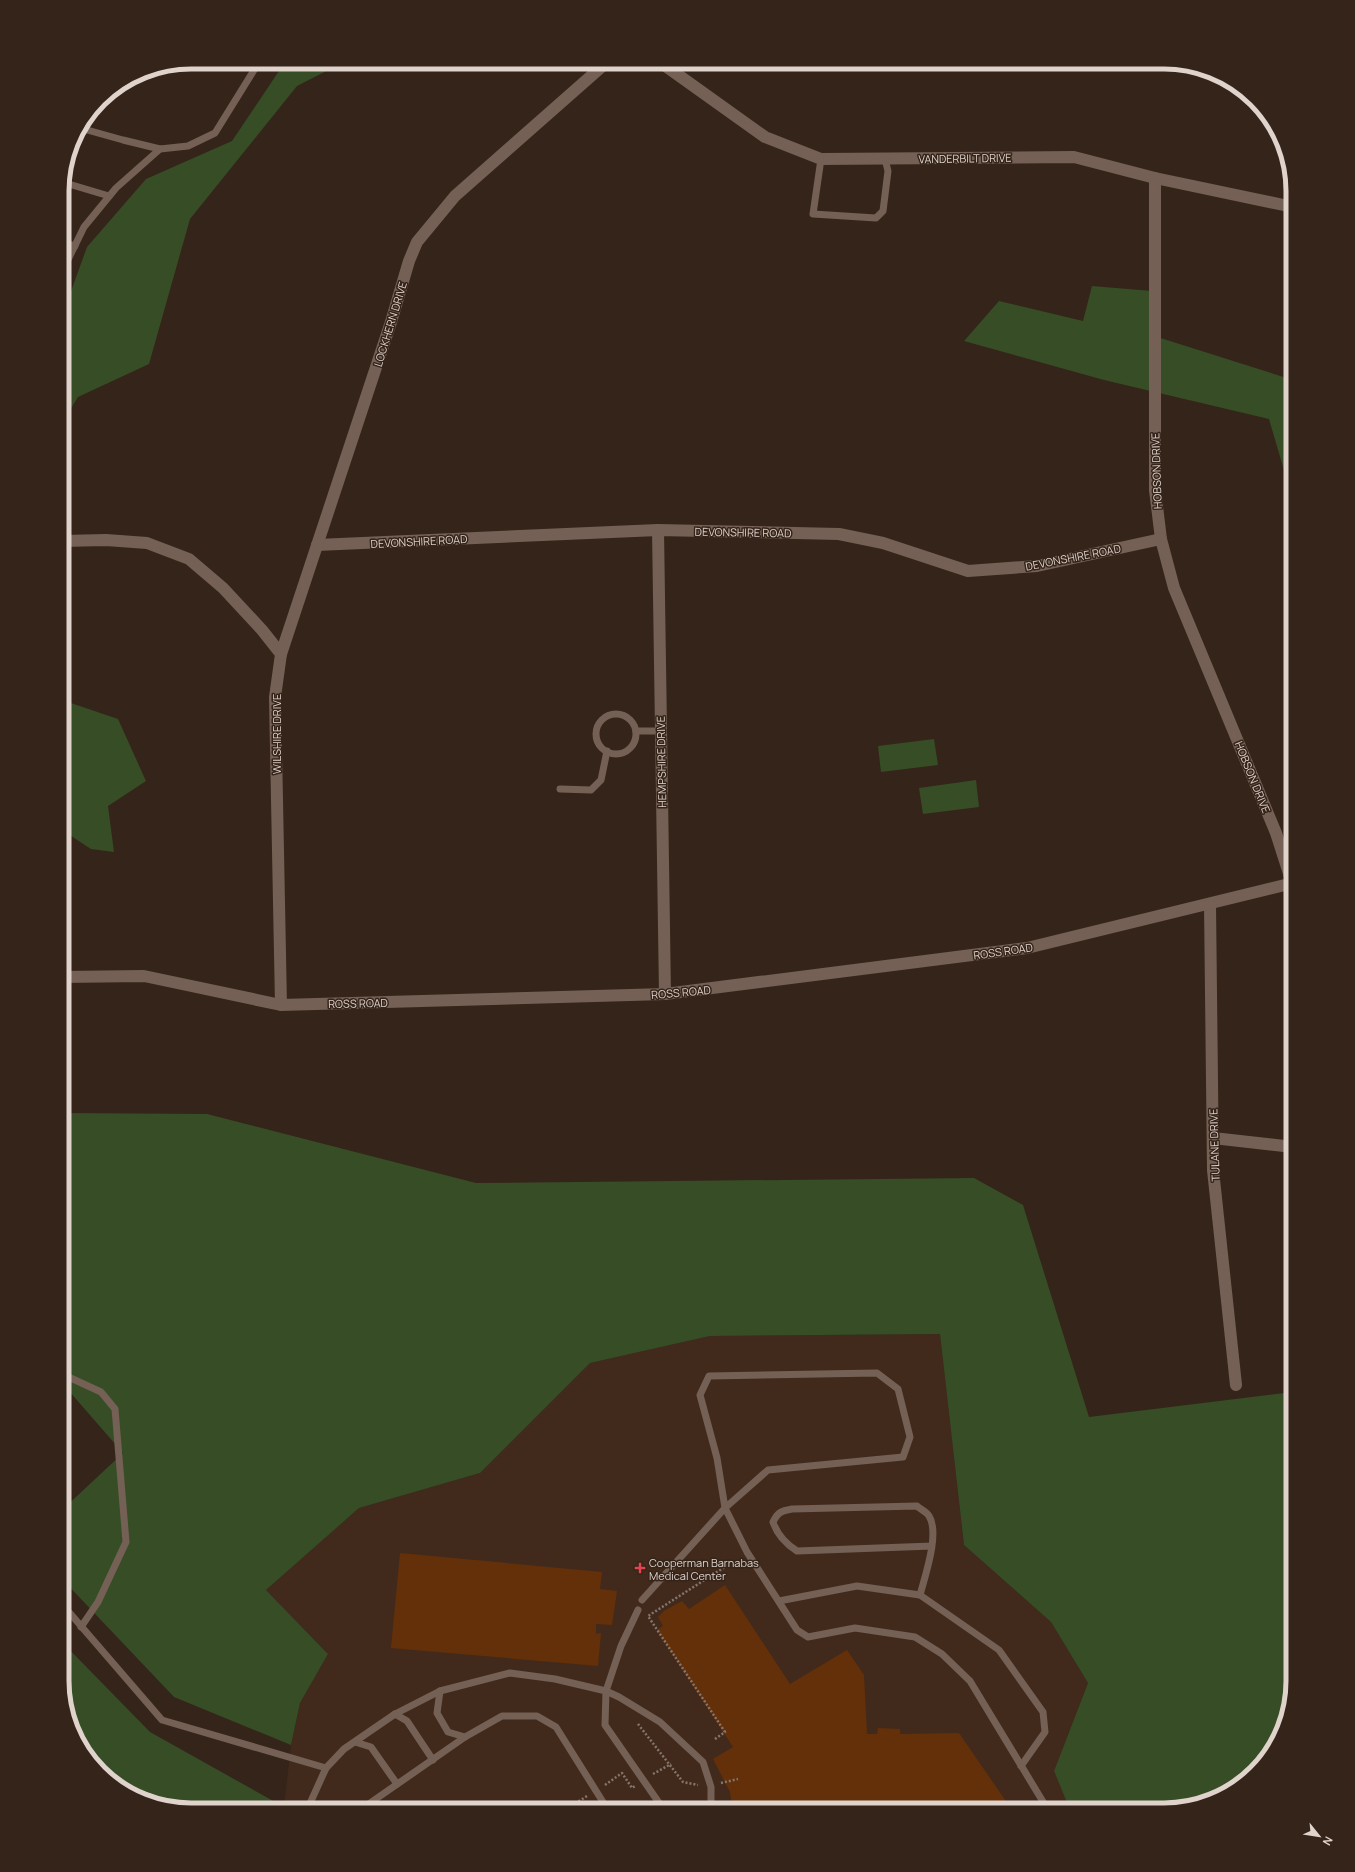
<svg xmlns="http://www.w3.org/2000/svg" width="1355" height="1872" font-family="Manrope,sans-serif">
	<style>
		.built { fill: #412a1c }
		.green { fill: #364d26 }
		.building { fill: #643009 }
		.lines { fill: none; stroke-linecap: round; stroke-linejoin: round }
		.path { stroke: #85766d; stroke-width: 2.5; stroke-dasharray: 2 2; stroke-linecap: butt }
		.lane { stroke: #746054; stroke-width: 7 }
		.street { stroke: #746054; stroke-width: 12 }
		.health-dot { fill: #e0444e; stroke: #352419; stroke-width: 1.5 }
		.labels { text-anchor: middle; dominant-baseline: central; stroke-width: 3; stroke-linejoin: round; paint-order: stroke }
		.street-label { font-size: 11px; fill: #dfd3cc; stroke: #352419 }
		.poi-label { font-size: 11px; fill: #dfd3cc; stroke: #352419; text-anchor: start }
		.rim { fill: none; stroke: #dfd3cc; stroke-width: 5 }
	</style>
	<rect width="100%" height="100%" fill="#352419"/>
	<path class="built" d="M940 1334 964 1545 1051 1622 1088 1683 1054 1771 1070 1810H281L284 1807 291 1745 300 1703 328 1654 266 1590 359 1508 480 1473 590 1363 710 1336Z"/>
	<g class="green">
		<path d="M285 62H344L297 86 190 219 149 364 78 397 62 423V316L87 247 146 179 232 141Z"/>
		<path d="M1092 286 1152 291 1151 335 1293 380V501L1269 419 1104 380 964 341 999 301 1083 321Z"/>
		<path d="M62 700 118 719 146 781 108 806 114 852 91 849 62 830Z"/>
		<path d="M934 739 938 765 881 772 878 746Z"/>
		<path d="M976 780 979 807 923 814 919 788Z"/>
		<path d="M62 1113 207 1114 476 1183 974 1178 1023 1205 1089 1417 1293 1392V1682L1276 1746 1229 1793 1164 1810H1070L1054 1771 1088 1683 1051 1622 964 1545 940 1334 710 1336 590 1363 480 1473 359 1508 266 1590 328 1654 300 1703 291 1745 174 1697 62 1579V1510L123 1453 62 1383Z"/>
		<path d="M62 1642 150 1732 284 1807 281 1810H183L126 1793 78 1740 62 1681Z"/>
	</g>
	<g class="building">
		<path d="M400 1553 602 1572 600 1589 617 1591 612 1625 596 1624V1634L601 1633 598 1666 391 1648Z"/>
		<path d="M725 1585 790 1684 847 1650 864 1675 867 1734H877L878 1728 900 1729V1734L959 1733 1012 1810H733L730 1792 713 1759 733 1747 657 1630 663 1626 658 1617 664 1611 682 1601 689 1609Z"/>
	</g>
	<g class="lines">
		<g class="path">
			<path d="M638 1724 683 1782 698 1785"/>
			<path d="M715 1739 725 1732 648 1616 728 1565"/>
			<path d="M653 1774 671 1764"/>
			<path d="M721 1783 738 1779"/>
			<path d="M605 1785 622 1773 632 1788 635 1786"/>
			<path d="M565 1810 587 1796"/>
		</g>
		<g class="lane">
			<path d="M80 128 123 140 160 149"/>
			<path d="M821 159 813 214 876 218 883 211 888 171 885 159"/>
			<path d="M62 182 109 196"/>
			<path d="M62 242 75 246"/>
			<path d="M62 272 84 227 116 188 160 149 188 146 215 133 259 62"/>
			<circle cx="616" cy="734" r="20"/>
			<path d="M636 731H661"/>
			<path d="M560 789 591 790 601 780 607 751"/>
			<path d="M62 1374 101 1392 115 1409 126 1542 98 1602 81 1627"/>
			<path d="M920 1595C925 1576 940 1533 929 1516 927 1512 920 1509 917 1506L792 1509C781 1511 778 1512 773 1522 777 1534 786 1544 797 1551L932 1546"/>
			<path d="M642 1600 725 1508 768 1470 903 1457 910 1437 898 1389 877 1373 709 1376 700 1395 717 1458 725 1508 747 1552 797 1630 808 1637 855 1628 915 1637 942 1654 970 1681 1048 1810"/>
			<path d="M779 1601 857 1586 920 1595 999 1650 1043 1712 1045 1732 1021 1766"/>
			<path d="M62 1604 162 1720 326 1768"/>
			<path d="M638 1610 621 1646 606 1691 605 1725 664 1810"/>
			<path d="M440 1691 437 1713 448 1732 465 1737"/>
			<path d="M395 1714 407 1721 433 1760"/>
			<path d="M355 1742 371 1747 397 1784"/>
			<path d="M307 1810 326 1768 344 1749 395 1714 440 1691 510 1673 555 1679 606 1691 619 1697 660 1722 703 1762 711 1787V1810"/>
			<path d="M360 1810 465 1737 502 1716H537L556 1727 608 1810"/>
		</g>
		<g class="street">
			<path d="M660 62 765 137 821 159 1074 157 1155 178 1293 207"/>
			<path d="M1155 178V490L1161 539 1174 588 1276 833 1292 883"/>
			<path d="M658 530 665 994"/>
			<path d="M62 541 106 540 147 543 189 559 223 588 262 630 281 654 275 697 281 1005"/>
			<path d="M317 545 658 530 839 534 883 543 968 571 1037 566 1161 539"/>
			<path d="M281 654 391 322 409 261 417 242 455 196 607 62"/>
			<path d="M1210 904 1213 1170 1236 1385"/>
			<path d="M62 977 144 976 281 1005 665 994 1027 948 1293 883"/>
			<path d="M1213 1138 1293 1147"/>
		</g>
	</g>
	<path class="health-dot" d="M638 1562h4v4h4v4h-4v4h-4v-4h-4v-4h4z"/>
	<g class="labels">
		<g class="street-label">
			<text transform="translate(965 158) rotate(-1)">VANDERBILT DRIVE</text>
			<text transform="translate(390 324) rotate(-73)">LOCKHERN DRIVE</text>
			<text transform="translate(1156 471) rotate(-92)">HOBSON DRIVE</text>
			<text transform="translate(743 532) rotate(1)">DEVONSHIRE ROAD</text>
			<text transform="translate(419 541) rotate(-3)">DEVONSHIRE ROAD</text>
			<text transform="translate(1073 557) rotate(-11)">DEVONSHIRE ROAD</text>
			<text transform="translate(276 734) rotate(-90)">WILSHIRE DRIVE</text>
			<text transform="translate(661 762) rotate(-91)">HEMPSHIRE DRIVE</text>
			<text transform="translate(1253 777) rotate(68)">HOBSON DRIVE</text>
			<text transform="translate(1003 951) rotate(-8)">ROSS ROAD</text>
			<text transform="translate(681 992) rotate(-5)">ROSS ROAD</text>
			<text transform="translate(358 1003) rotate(-1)">ROSS ROAD</text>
			<text transform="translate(1214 1145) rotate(-92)">TULANE DRIVE</text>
		</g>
		<g class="poi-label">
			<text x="649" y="1562">Cooperman Barnabas<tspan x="649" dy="13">Medical Center</tspan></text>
		</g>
	</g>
	<path d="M0 0H1355V1872H0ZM191 69H1164A122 122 0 0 1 1286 191V1681A122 122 0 0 1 1164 1803H191A122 122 0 0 1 69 1681V191A122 122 0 0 1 191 69Z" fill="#352419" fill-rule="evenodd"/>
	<path class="rim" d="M191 69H1164A122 122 0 0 1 1286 191V1681A122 122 0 0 1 1164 1803H191A122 122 0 0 1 69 1681V191A122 122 0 0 1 191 69Z"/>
	<g transform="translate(1319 1836) rotate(120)" stroke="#352419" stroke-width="3" paint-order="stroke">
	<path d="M0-3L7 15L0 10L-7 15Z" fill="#dfd3cc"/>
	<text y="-6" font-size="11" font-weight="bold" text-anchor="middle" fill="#dfd3cc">N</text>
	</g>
</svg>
